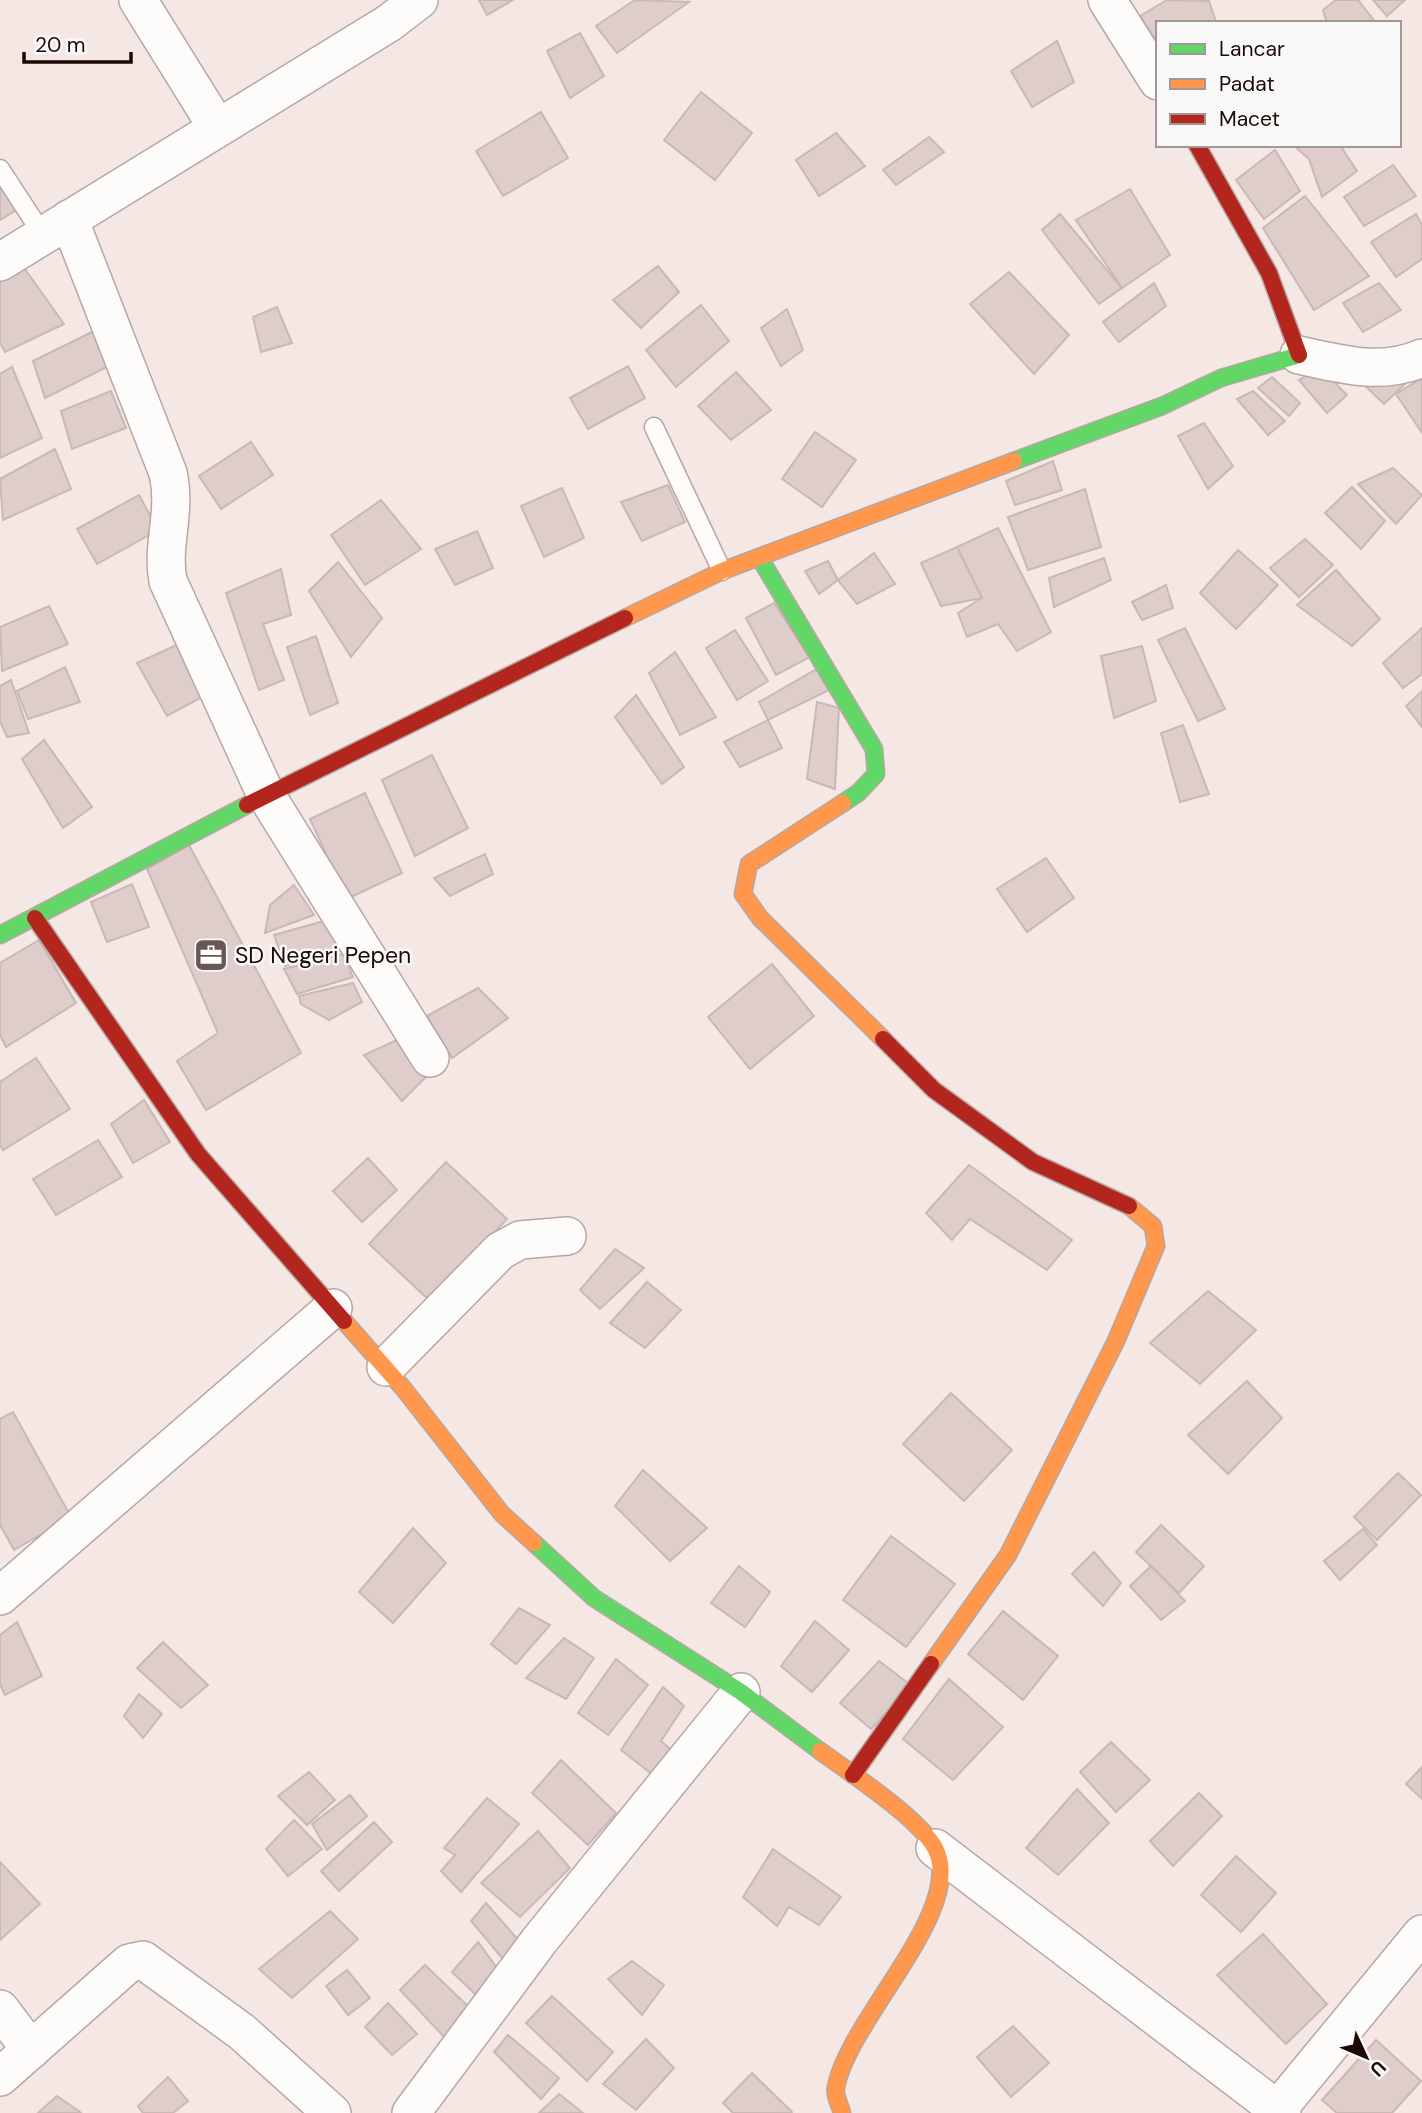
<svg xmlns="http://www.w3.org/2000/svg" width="1422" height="2113" font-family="'DM Sans',sans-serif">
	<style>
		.building { fill: #decdca; stroke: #c8b8b6; stroke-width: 2 }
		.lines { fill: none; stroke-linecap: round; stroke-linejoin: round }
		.lane-casing { stroke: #b6a7a1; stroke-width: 21 }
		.street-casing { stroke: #b6a7a1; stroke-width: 40 }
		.fast-casing { stroke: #b6a7a1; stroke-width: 19 }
		.slow-casing { stroke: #b6a7a1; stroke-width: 19 }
		.jam-casing { stroke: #b6a7a1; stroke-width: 19 }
		.lane { stroke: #fefcfb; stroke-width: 18 }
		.street { stroke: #fefcfb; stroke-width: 37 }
		.fast { stroke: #63d668; stroke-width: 16 }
		.slow { stroke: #ff974d; stroke-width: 16 }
		.jam { stroke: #b3261e; stroke-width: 16 }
		.labels { text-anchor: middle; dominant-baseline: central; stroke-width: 5; stroke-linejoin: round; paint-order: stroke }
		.poi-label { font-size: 23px; fill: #1c0904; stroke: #f8f8f8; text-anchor: start }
	</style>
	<rect width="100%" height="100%" fill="#f5e8e4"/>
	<g class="building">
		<path d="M479 0H513L487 15Z"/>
		<path d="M635 0 689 2 617 53 596 26Z"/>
		<path d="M1167 0 1209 1 1216 22 1158 23V44L1140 16Z"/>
		<path d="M1336 0H1358L1376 23H1327L1323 10Z"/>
		<path d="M1373 0H1405L1387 16Z"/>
		<path d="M580 33 604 76 570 98 547 51Z"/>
		<path d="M1057 41 1074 82 1032 107 1011 71Z"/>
		<path d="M701 92 752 133 715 180 664 140Z"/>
		<path d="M541 112 568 158 503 196 476 151Z"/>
		<path d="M836 133 865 166 819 196 796 160Z"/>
		<path d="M929 137 944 152 896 185 883 170Z"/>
		<path d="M1293 145H1340L1357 171 1322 197 1309 159Z"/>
		<path d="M1275 150 1300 191 1264 219 1236 180Z"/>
		<path d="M1393 165 1416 196 1364 226 1344 197Z"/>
		<path d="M0 183 18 209 0 220Z"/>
		<path d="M1130 189 1170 255 1122 288 1076 220Z"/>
		<path d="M1305 196 1369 276 1314 310 1263 228Z"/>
		<path d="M1060 214 1122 288 1099 304 1042 230Z"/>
		<path d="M1416 214 1422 225V259L1396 277 1371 242Z"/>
		<path d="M20 262 64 324 5 352 0 343V274Z"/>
		<path d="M658 266 679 292 641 328 613 300Z"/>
		<path d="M1009 272 1069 335 1034 374 970 304Z"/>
		<path d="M1154 283 1166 306 1119 342 1103 322Z"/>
		<path d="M1379 283 1401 310 1363 332 1343 303Z"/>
		<path d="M701 305 729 341 676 387 646 350Z"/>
		<path d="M277 307 292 343 261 352 253 317Z"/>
		<path d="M787 309 803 350 781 366 761 328Z"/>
		<path d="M94 331 107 367 45 398 33 361Z"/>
		<path d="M628 366 645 398 588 429 570 398Z"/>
		<path d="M12 367 42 438 0 458V374Z"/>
		<path d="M1320 368 1347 395 1327 413 1299 380Z"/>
		<path d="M1392 371 1405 384 1384 404 1355 376Z"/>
		<path d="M736 372 771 410 731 440 698 406Z"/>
		<path d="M1272 377 1300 403 1289 416 1258 388Z"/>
		<path d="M1422 378V433L1396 394Z"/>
		<path d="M111 391 126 428 72 449 61 411Z"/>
		<path d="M1253 391 1285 421 1268 435 1237 399Z"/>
		<path d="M1204 423 1233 466 1208 489 1178 436Z"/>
		<path d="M815 432 856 460 822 507 782 479Z"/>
		<path d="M251 442 273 475 221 509 199 476Z"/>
		<path d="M55 449 71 489 3 520 0 479Z"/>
		<path d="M1053 461 1062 490 1015 505 1006 481Z"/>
		<path d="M1393 468 1422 495 1396 524 1358 484Z"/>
		<path d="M668 485 685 522 642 541 621 502Z"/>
		<path d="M1352 487 1385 521 1361 549 1325 513Z"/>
		<path d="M562 488 584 538 544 557 521 506Z"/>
		<path d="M1085 489 1101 547 1028 570 1008 517Z"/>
		<path d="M139 495 158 530 97 564 77 529Z"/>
		<path d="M381 500 421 549 365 585 331 535Z"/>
		<path d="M998 528 1051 632 1017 651 998 624 967 637 958 613 982 598 957 547Z"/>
		<path d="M477 531 493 568 455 585 435 549Z"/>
		<path d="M1305 539 1333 565 1299 597 1270 568Z"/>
		<path d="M957 547 982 598 941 606 921 563Z"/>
		<path d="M1238 550 1278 585 1236 629 1200 593Z"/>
		<path d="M874 553 895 584 857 604 838 580Z"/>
		<path d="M1104 558 1111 580 1054 607 1049 578Z"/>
		<path d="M828 561 838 580 819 594 805 571Z"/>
		<path d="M338 562 382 618 351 657 309 591Z"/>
		<path d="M281 569 291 615 263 624 284 680 259 690 226 593Z"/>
		<path d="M1336 570 1380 619 1352 646 1297 605Z"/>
		<path d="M1166 585 1173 608 1142 620 1132 602Z"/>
		<path d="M774 603 810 657 776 675 746 618Z"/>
		<path d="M49 606 68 644 2 671 0 627Z"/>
		<path d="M1185 628 1225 709 1198 721 1158 640Z"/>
		<path d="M1422 628V674L1403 688 1383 663Z"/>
		<path d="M735 630 768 681 737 700 706 648Z"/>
		<path d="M316 636 338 703 310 715 287 647Z"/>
		<path d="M181 643 204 696 167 716 137 663Z"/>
		<path d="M1142 646 1156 701 1114 718 1101 656Z"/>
		<path d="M675 652 716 717 680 735 649 673Z"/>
		<path d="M822 666 831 689 768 720 759 702Z"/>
		<path d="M65 667 80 702 28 719 17 691Z"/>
		<path d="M11 680 29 733 7 737 0 721V686Z"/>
		<path d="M1422 691V727L1406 706Z"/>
		<path d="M636 695 684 767 662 784 615 717Z"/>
		<path d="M817 702 839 708 835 789 807 779Z"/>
		<path d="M768 720 782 748 740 767 724 742Z"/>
		<path d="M1183 725 1209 794 1180 802 1161 733Z"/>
		<path d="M44 740 92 807 63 828 22 759Z"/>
		<path d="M432 755 468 828 415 856 382 780Z"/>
		<path d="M365 793 402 873 347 899 310 819Z"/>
		<path d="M189 845 301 1053 206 1110 177 1061 218 1033 147 869Z"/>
		<path d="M485 854 493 874 450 896 434 878Z"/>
		<path d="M1046 858 1074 898 1027 932 997 889Z"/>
		<path d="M132 884 149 927 107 942 91 902Z"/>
		<path d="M294 885 314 915 265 933 270 905Z"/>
		<path d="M324 921 344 950 285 966 274 935Z"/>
		<path d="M39 940 76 1003 6 1047 0 1035V963Z"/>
		<path d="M344 954 353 977 297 994 284 969Z"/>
		<path d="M772 964 814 1016 750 1069 708 1017Z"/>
		<path d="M353 983 362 1002 329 1020 301 1004 299 996Z"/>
		<path d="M478 988 508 1018 452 1058 427 1016Z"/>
		<path d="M399 1039 427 1076 402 1101 364 1055Z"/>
		<path d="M36 1058 70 1109 3 1150 0 1145V1082Z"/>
		<path d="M144 1100 170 1142 133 1163 111 1124Z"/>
		<path d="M98 1140 122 1177 56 1215 33 1179Z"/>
		<path d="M368 1158 397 1190 362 1222 333 1191Z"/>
		<path d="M446 1162 507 1219 430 1301 369 1244Z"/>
		<path d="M969 1165 1072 1240 1047 1270 970 1219 952 1240 926 1213Z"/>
		<path d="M615 1249 644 1268 600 1309 580 1290Z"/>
		<path d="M647 1282 681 1310 645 1348 610 1323Z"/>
		<path d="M1208 1291 1256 1330 1200 1384 1150 1343Z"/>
		<path d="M1247 1381 1282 1418 1228 1474 1188 1435Z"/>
		<path d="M951 1393 1012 1450 964 1501 903 1444Z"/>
		<path d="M13 1412 71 1517 14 1550 0 1525V1419Z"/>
		<path d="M643 1470 707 1528 670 1561 615 1506Z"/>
		<path d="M1398 1473 1421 1495 1377 1540 1354 1517Z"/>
		<path d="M1161 1525 1204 1566 1179 1593 1136 1552Z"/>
		<path d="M413 1528 446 1563 393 1623 359 1592Z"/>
		<path d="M1363 1529 1377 1545 1340 1580 1324 1561Z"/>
		<path d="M891 1536 955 1584 906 1647 843 1600Z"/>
		<path d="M1094 1552 1121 1583 1103 1606 1072 1574Z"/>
		<path d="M739 1566 770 1592 745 1627 711 1603Z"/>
		<path d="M1151 1566 1185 1601 1161 1620 1130 1586Z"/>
		<path d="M519 1608 550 1625 516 1664 491 1644Z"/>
		<path d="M1003 1611 1058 1656 1023 1700 968 1654Z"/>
		<path d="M815 1621 849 1650 812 1692 781 1666Z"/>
		<path d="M17 1622 42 1676 5 1695 0 1684V1635Z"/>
		<path d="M564 1638 594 1658 566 1699 526 1678Z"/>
		<path d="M163 1642 208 1685 181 1708 137 1668Z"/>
		<path d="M616 1659 648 1685 608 1735 578 1713Z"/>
		<path d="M879 1661 912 1686 871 1729 840 1703Z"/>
		<path d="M949 1679 1003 1727 953 1780 903 1739Z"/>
		<path d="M663 1687 684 1706 661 1741 682 1759 662 1782 621 1750Z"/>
		<path d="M139 1694 162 1714 143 1738 124 1716Z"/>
		<path d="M1111 1742 1150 1780 1116 1812 1080 1772Z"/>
		<path d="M561 1760 616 1813 588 1845 532 1793Z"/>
		<path d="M1422 1767V1799L1406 1784Z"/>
		<path d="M309 1772 335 1800 307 1825 278 1796Z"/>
		<path d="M1077 1789 1109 1823 1058 1875 1026 1848Z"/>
		<path d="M1199 1793 1222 1816 1173 1866 1150 1841Z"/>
		<path d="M350 1795 367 1816 327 1850 312 1824Z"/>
		<path d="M487 1798 519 1824 461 1892 441 1871 455 1855 444 1848Z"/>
		<path d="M294 1820 322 1849 288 1876 266 1849Z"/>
		<path d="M374 1822 392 1842 339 1891 321 1871Z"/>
		<path d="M538 1831 570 1868 520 1917 481 1883Z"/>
		<path d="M773 1849 841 1897 819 1925 789 1907 777 1926 743 1897Z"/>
		<path d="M1236 1856 1276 1893 1241 1932 1201 1895Z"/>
		<path d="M0 1862 40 1904 0 1940Z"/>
		<path d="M486 1903 527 1950 508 1965 471 1921Z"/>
		<path d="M330 1911 358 1939 292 1998 259 1969Z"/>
		<path d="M1263 1934 1327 2004 1286 2044 1217 1975Z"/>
		<path d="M478 1942 499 1971 476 1995 452 1972Z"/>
		<path d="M632 1961 664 1985 642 2015 608 1979Z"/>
		<path d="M425 1965 476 2014 447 2040 400 1990Z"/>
		<path d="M347 1970 370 1998 348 2015 326 1986Z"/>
		<path d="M552 1996 613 2052 587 2081 526 2023Z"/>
		<path d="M388 2003 417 2034 392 2055 365 2027Z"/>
		<path d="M1013 2026 1049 2063 1011 2097 977 2057Z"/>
		<path d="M508 2035 559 2078 541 2099 494 2052Z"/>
		<path d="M646 2039 674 2068 636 2110 603 2084Z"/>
		<path d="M1376 2040 1421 2081 1392 2113H1337L1322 2100Z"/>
		<path d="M752 2073 792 2112 791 2113H733L723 2103Z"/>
		<path d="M168 2077 188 2101 173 2113H143L138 2106Z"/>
		<path d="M559 2094 583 2113H539Z"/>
		<path d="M57 2096 80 2112 81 2113H38Z"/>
	</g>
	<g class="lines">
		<g class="lane-casing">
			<g id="lane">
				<path d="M0 169 43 235"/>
				<path d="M654 427 722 571"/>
			</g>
		</g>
		<g class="street-casing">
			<g id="street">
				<path d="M138 0 217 127"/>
				<path d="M1107 0 1158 81"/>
				<path d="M69 219 168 473C177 512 161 545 168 581L266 795 430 1058"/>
				<path d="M0 262 389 23 419 0"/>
				<path d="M1299 355C1340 364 1381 376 1422 358"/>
				<path d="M386 1367 500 1251 520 1240 567 1236"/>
				<path d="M0 1596 333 1308"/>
				<path d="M935 1848 1282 2113"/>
				<path d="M0 2009 31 2050"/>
				<path d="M0 2077 129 1963 143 1960 242 2032 332 2113"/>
				<path d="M1277 2110 1422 1934"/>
				<path d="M411 2113 539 1941 741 1692"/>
			</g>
		</g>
		<g class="fast-casing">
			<g id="fast">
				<path d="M1014 461 1162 406 1221 378 1299 355"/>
				<path d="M759 557 874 749 876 774 858 793 843 803"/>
				<path d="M0 935 247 805"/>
				<path d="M534 1543 594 1598 741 1692 820 1751"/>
			</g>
		</g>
		<g class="slow-casing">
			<g id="slow">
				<path d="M625 618 722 571 1014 461"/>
				<path d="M843 803 749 864 743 894 760 918 883 1039"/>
				<path d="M344 1321 403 1388 502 1514 534 1543"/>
				<path d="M931 1664 1008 1555 1116 1341 1156 1246 1153 1226 1129 1206"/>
				<path d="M820 1751C849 1772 919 1818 935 1848 968 1908 849 2019 836 2087 834 2095 840 2105 842 2113"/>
			</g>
		</g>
		<g class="jam-casing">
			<g id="jam">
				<path d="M1197 145 1269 273 1299 355"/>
				<path d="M247 805 625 618"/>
				<path d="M35 918 198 1154 344 1321"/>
				<path d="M883 1039 934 1090 1033 1162 1129 1206"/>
				<path d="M853 1775 931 1664"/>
			</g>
		</g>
		<use href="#lane" class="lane"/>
		<use href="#street" class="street"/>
		<use href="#fast" class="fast"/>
		<use href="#slow" class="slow"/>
		<use href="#jam" class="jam"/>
	</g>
	<defs>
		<g id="office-square" transform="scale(1.75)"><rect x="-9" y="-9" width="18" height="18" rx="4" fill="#685752" stroke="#f8f8f8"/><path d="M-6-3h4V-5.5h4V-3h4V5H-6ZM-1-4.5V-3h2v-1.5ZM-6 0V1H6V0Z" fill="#fff"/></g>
	</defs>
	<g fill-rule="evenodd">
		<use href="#office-square" x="211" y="955"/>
	</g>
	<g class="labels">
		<g class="poi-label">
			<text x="235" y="955">SD Negeri Pepen</text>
		</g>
	</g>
	<rect x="1156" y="21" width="245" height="126" fill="#f8f8f8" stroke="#a09896" stroke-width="2"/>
	<rect x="1170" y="44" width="35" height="10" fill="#63d668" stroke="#a09896" stroke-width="2"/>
	<text x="1219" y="56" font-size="21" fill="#1c0904">Lancar</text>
	<rect x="1170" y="79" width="35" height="10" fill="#ff974d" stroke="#a09896" stroke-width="2"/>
	<text x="1219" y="91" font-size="21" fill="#1c0904">Padat</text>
	<rect x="1170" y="114" width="35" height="10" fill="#b3261e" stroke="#a09896" stroke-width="2"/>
	<text x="1219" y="126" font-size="21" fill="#1c0904">Macet</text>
	<g transform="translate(1366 2057) rotate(134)" stroke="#f8f8f8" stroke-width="5" paint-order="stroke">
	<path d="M0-5L12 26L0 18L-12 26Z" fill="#1c0904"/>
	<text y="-10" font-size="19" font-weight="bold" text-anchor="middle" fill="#1c0904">U</text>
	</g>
	<path d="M24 52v10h107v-10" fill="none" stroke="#1c0904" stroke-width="3.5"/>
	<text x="35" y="52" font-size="21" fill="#1c0904" stroke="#f8f8f8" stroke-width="5" paint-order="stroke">20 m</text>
</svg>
